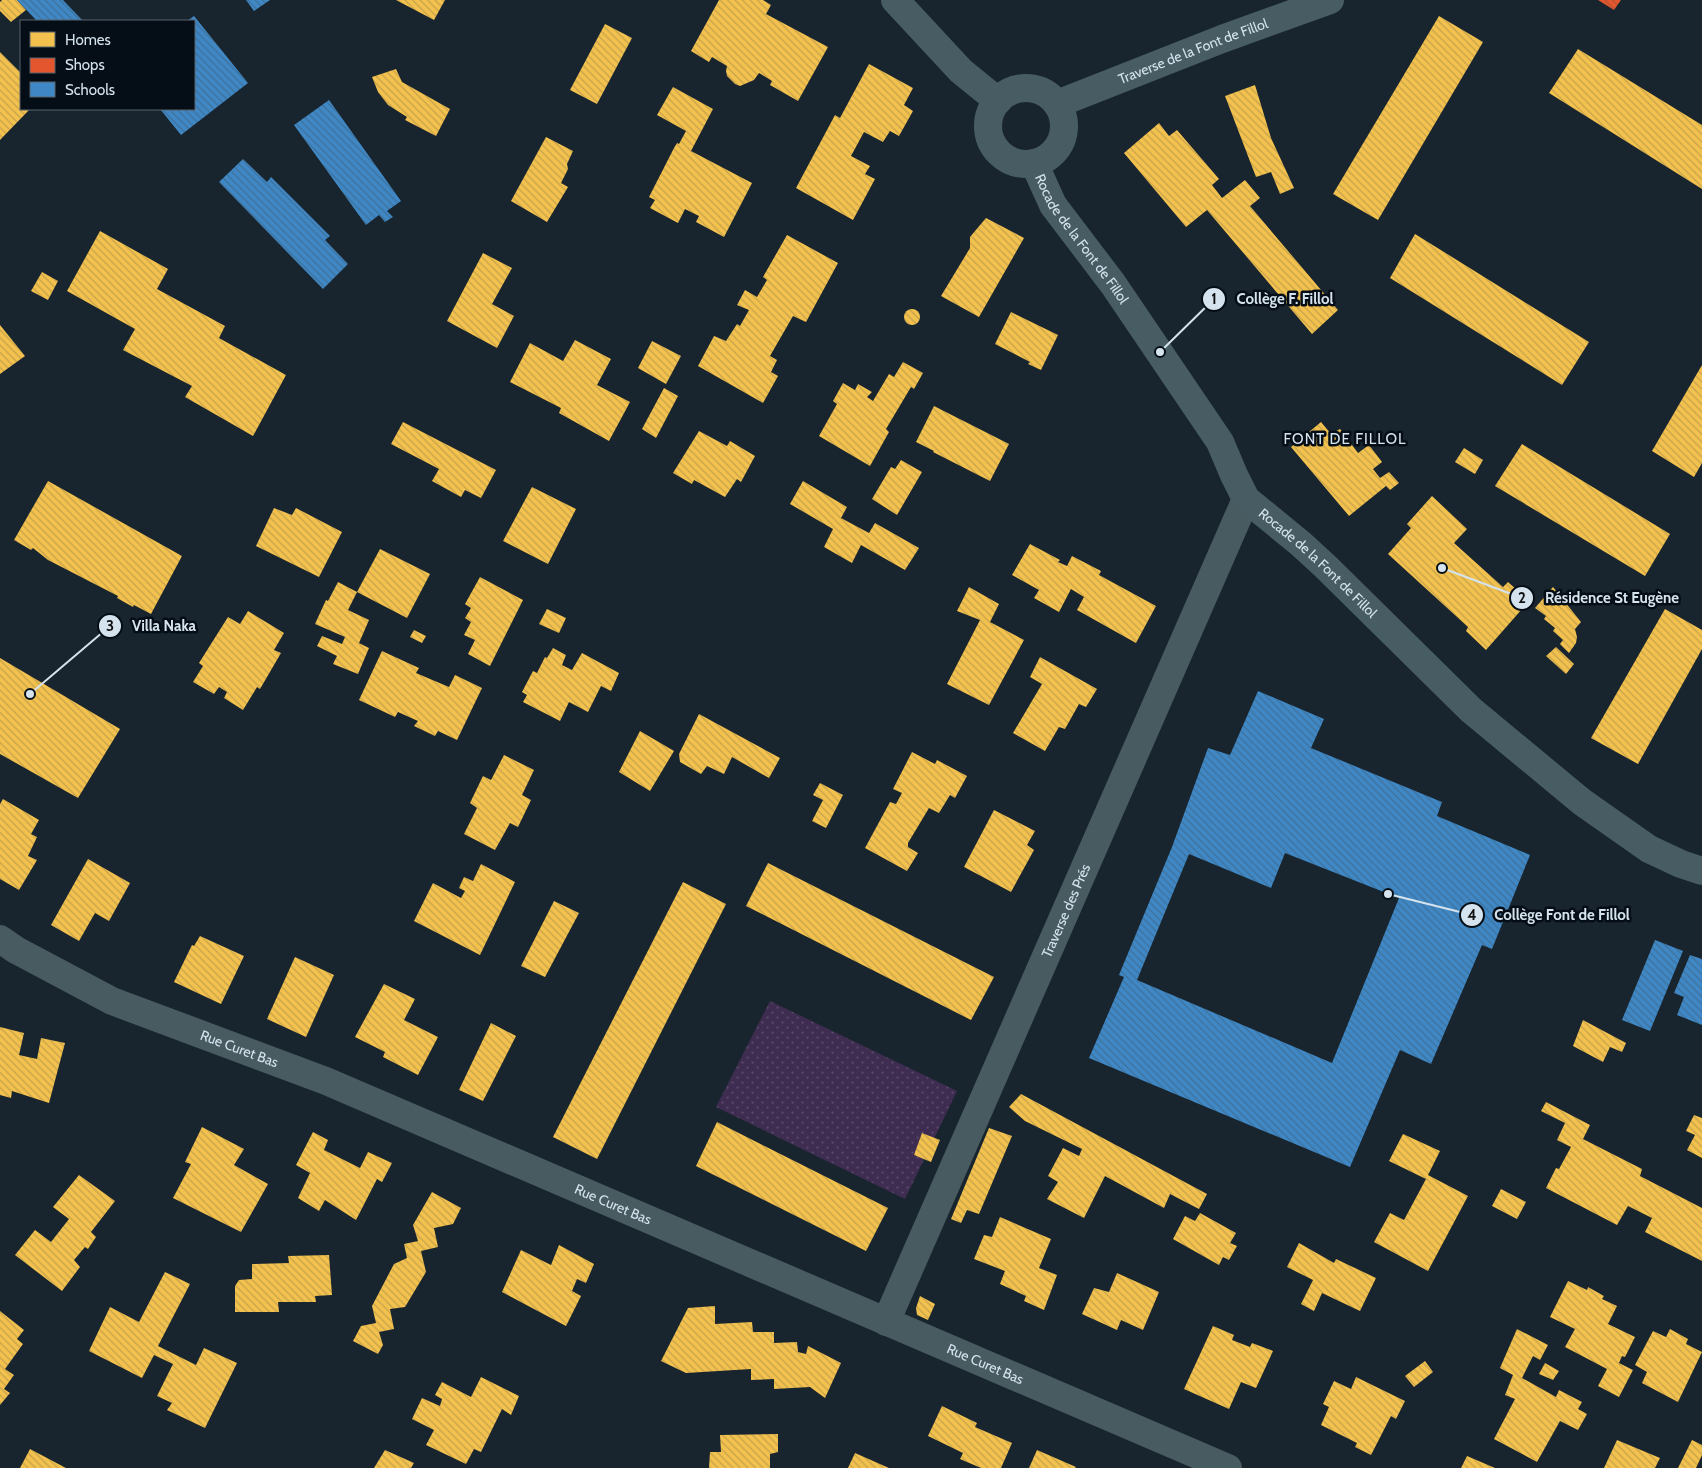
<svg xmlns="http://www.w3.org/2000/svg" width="1702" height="1468" font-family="Cabin,sans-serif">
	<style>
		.green { fill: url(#green-dots) }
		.homes { fill: url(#homes-back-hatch) }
		.shops { fill: url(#shops-back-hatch) }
		.schools { fill: url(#schools-back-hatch); fill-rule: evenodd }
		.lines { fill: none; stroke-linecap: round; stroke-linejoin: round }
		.street { stroke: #485b60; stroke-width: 28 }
		.secondary { stroke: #485d63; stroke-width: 28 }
		.labels { text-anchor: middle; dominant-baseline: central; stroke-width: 5; stroke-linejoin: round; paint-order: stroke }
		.street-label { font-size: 14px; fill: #d5e3ef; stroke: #050e16 }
		.neighbourhood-label { font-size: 15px; letter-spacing: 1px; fill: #d5e3ef; stroke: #050e16 }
		.leader { fill: none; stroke: #d5e3ef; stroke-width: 2 }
		.callout-dot { fill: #d5e3ef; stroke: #050e16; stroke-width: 2 }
		.mark-label { font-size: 15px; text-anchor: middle; font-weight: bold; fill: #111 }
		.callout-label { font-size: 15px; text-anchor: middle; font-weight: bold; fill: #d5e3ef; stroke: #050e16; stroke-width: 5; stroke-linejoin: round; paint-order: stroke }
	</style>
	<defs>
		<pattern id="green-dots" width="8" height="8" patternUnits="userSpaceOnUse" patternTransform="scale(1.25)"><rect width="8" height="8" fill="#3f2c51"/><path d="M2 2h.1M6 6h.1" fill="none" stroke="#5a4a6a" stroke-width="1.8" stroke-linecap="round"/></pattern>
		<pattern id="homes-back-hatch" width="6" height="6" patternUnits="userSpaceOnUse" patternTransform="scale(1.25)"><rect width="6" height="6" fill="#f2c14e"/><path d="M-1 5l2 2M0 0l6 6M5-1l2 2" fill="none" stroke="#c6a24c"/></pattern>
		<pattern id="shops-back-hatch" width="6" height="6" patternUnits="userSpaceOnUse" patternTransform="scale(1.25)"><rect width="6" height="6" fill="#e4572e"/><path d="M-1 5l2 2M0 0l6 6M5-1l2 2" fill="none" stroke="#b35136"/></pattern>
		<pattern id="schools-back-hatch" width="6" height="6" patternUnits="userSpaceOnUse" patternTransform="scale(1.25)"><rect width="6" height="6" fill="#3f88c5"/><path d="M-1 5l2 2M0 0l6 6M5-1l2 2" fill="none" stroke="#3f7099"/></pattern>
	</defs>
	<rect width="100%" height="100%" fill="#18252e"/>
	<path class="green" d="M770 1001 957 1091 905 1199 716 1107Z"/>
	<g class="homes">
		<path d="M2 0H17L26 10 11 22 0 11V2Z"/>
		<path d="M396 0H445L434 20Z"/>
		<path d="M719 0H763L771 5 766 14 828 47 798 101 770 85 772 81 759 73 754 80 740 86 735 84 727 76 726 71 727 66 712 57 709 62 691 51Z"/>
		<path d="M1439 16 1483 42 1378 220 1333 194Z"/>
		<path d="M605 24 632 38 597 104 570 90Z"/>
		<path d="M1578 49 1702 125V189L1549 93Z"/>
		<path d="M0 52 21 73 20 97 21 109H30L0 140Z"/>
		<path d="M869 64 913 88 904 105 913 111 899 136 890 131 883 142 864 132 851 156 870 166 865 174 875 179 853 220 796 188 835 115 840 118Z"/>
		<path d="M396 69 402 82 450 109 436 136 405 120 407 117 388 105 378 92 372 77Z"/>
		<path d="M1255 85 1271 138 1294 188 1280 194 1271 172 1256 177 1225 96Z"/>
		<path d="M673 87 713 109 691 151 752 183 724 237 696 222 699 216 685 209 678 223 650 208 655 200 649 197 674 148 677 143 679 144 686 131 657 115Z"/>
		<path d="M1159 123 1169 136 1177 130 1219 179 1212 185 1222 198 1245 180 1260 198 1250 206 1338 310 1312 334 1207 210 1186 227 1124 153Z"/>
		<path d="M546 137 573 151 567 164 568 169 561 183 568 187 547 222 511 201Z"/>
		<path d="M986 218 1024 238 979 317 941 296 970 248V237Z"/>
		<path d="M100 231 168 269 157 289 225 326 219 338 286 375 253 436 185 397 192 386 123 350 135 329 67 291Z"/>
		<path d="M1415 234 1589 342 1562 385 1390 278Z"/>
		<path d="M787 235 838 263 806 322 793 316 770 356 777 360 771 372 778 376 763 403 698 366 714 336 726 341 737 324 740 326 749 310 737 305 745 290 757 297 767 280 763 277Z"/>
		<path d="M483 253 512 268 492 304 514 316 497 348 447 321Z"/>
		<path d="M42 272 58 281 48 300 31 291Z"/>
		<circle cx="912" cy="317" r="8"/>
		<path d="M1011 312 1058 335 1041 370 1028 364 1030 362 995 344Z"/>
		<path d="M0 325 25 356 0 374Z"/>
		<path d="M575 340 611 359 597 385 630 402 609 441 559 413 561 408 510 382 530 343 563 361Z"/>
		<path d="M652 341 681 356 666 384 638 368Z"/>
		<path d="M903 362 923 373 914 389 911 387 886 429 889 432 870 466 819 436 837 404 833 401 843 383 855 390 858 384 872 392 867 397 873 401 889 374 894 377Z"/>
		<path d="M1702 365V463L1694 477 1652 451Z"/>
		<path d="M664 388 678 396 656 438 642 429Z"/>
		<path d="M934 406 1009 444 990 481 933 452 934 451 916 442Z"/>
		<path d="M403 422 496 470 481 498 465 490 461 497 432 481 439 469 391 444Z"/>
		<path d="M1321 422 1331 434 1340 429 1358 453 1369 445 1382 462 1373 469 1380 478 1389 472 1399 483 1390 490 1386 486 1349 516 1291 447Z"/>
		<path d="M699 431 727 446 730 441 755 456 741 482 737 479 725 497 694 480 692 484 673 473Z"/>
		<path d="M1522 444 1670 534 1645 576 1495 486Z"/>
		<path d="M1464 448 1483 460 1475 474 1455 462Z"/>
		<path d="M901 460 922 472 897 515 872 499 891 467 895 469Z"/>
		<path d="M48 481 182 556 151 614 134 605 133 607 117 598 118 596 48 560 33 548 31 550 14 540Z"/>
		<path d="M803 481 847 507 841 518 869 533 875 523 919 548 905 570 861 545 852 563 824 547 833 529 790 504Z"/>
		<path d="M532 487 576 509 548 564 503 541Z"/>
		<path d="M1432 496 1467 529 1454 543 1503 587 1508 582 1529 601 1486 650 1466 631 1468 627 1388 554 1411 528 1407 524Z"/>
		<path d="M274 508 292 515 296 508 342 532 319 577 256 546Z"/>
		<path d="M1030 544 1060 560 1058 562 1067 566 1072 556 1101 571 1099 575 1156 606 1136 643 1077 610 1084 597 1071 589 1059 612 1034 598 1039 590 1012 575Z"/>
		<path d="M380 549 430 574 407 618 357 592Z"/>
		<path d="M480 577 523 600 490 666 468 654 475 640 464 635 471 622 465 618 471 608 465 604Z"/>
		<path d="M338 582 357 592 348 610 369 620 359 643 369 648 358 674 333 664 337 656 317 646 322 636 342 644 345 637 315 624 326 600 328 601Z"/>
		<path d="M969 587 999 604 990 622 1024 640 989 705 947 684 980 620 957 611Z"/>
		<path d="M1553 587 1581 622 1575 629 1577 637 1576 643 1569 653 1560 644 1563 640 1553 631 1555 628 1544 619 1546 616 1535 608Z"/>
		<path d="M547 609 566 618 559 633 539 624Z"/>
		<path d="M1665 609 1702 630V649L1638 764 1591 738Z"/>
		<path d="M248 611 284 633 274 650 281 653 260 689 257 687 243 710 224 698 227 692 219 687 214 694 193 682 203 666 199 663 228 617 240 624Z"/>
		<path d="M414 630 426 636 422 643 410 637Z"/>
		<path d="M1556 647 1574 664 1566 674 1546 656Z"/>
		<path d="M553 648 566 655 562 665 572 670 582 653 619 673 611 691 601 686 588 712 569 702 560 721 523 702 527 695 522 692 533 671 537 673 545 657 547 658Z"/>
		<path d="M382 651 419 668 416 673 449 687 455 675 482 688 457 740 438 731 435 736 414 726 418 721 398 712 395 717 359 700Z"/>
		<path d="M1040 657 1097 689 1086 707 1079 704 1065 729 1059 727 1045 751 1013 733 1042 684 1030 677Z"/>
		<path d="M0 658 120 729 78 798 0 754Z"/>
		<path d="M699 714 780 758 769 778 732 757 724 774 707 766 701 774 680 762 679 754Z"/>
		<path d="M640 731 674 751 650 791 619 772Z"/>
		<path d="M912 752 935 764 937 760 967 776 955 798 950 795 939 813 929 808 908 843V847L918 853 907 871 865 848 890 802 896 804 902 793 893 789Z"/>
		<path d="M504 755 534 770 522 795 531 800 518 827 510 823 495 850 464 834 477 808 470 803 483 776 491 780Z"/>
		<path d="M820 783 843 795 826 828 812 821 823 800 813 795Z"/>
		<path d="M3 799 39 820 31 834 37 837 28 856 37 860 19 890 0 879V804Z"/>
		<path d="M994 810 1035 831 1027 845 1034 850 1011 892 964 867Z"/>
		<path d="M88 859 130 883 109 921 95 913 79 941 51 925Z"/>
		<path d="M768 863 994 977 971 1020 746 906Z"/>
		<path d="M481 864 515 882 480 955 414 921 433 883 461 898 465 891 459 888 464 877 473 881Z"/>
		<path d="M683 882 726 904 597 1159 553 1137Z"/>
		<path d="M554 901 579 913 545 977 521 966Z"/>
		<path d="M200 936 244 956 221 1004 174 982 192 945 194 946Z"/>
		<path d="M295 957 334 975 306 1037 267 1019Z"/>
		<path d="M384 984 415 999 404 1020 438 1037 418 1075 383 1057 385 1052 355 1037Z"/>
		<path d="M1583 1020 1626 1043 1622 1052 1610 1047 1603 1062 1573 1046Z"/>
		<path d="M491 1023 516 1036 483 1101 459 1090Z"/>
		<path d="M0 1027 24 1033 19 1055 37 1059 41 1038 65 1043 49 1103 12 1091 11 1098 0 1095Z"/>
		<path d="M1021 1094 1207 1194 1199 1209 1170 1194 1164 1208 1105 1176 1084 1218 1047 1199 1058 1182 1048 1176 1063 1148 1079 1156 1082 1149 1025 1121 1009 1107Z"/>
		<path d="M1546 1102 1590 1125 1583 1139 1642 1169 1640 1176 1702 1208V1261L1645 1232 1652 1218 1628 1206 1617 1225 1546 1188 1556 1168 1559 1169 1571 1147 1557 1140 1565 1123 1541 1111Z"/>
		<path d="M1694 1115 1702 1118V1158L1687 1150 1695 1135 1686 1131Z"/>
		<path d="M717 1122 888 1208 866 1251 696 1166Z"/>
		<path d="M202 1127 244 1149 234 1165 268 1184 241 1232 173 1198 191 1164 185 1162Z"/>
		<path d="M989 1128 1012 1136 979 1214 967 1210 961 1223 951 1219Z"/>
		<path d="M313 1132 328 1140 324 1150 360 1168 368 1152 392 1163 382 1182 377 1179 356 1220 325 1200 319 1211 298 1198 310 1173 296 1165Z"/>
		<path d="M922 1133 940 1140 931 1162 914 1155Z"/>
		<path d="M1403 1134 1440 1151 1428 1175 1468 1196 1428 1271 1374 1242 1390 1213 1404 1220 1426 1179 1389 1161Z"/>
		<path d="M79 1175 115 1201 91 1232 96 1237 88 1249 85 1247 74 1260 80 1267 62 1291 15 1255 35 1230 51 1242 69 1219 53 1207Z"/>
		<path d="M1501 1189 1526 1202 1517 1219 1492 1206Z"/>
		<path d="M432 1192 461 1208 453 1224 434 1228 438 1247 421 1251 426 1272 405 1307 390 1309 394 1329 379 1332 383 1345 378 1354 353 1341 361 1326 376 1323 372 1306 394 1264 407 1258 404 1244 418 1241 413 1225Z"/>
		<path d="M1200 1213 1236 1233 1230 1243 1237 1246 1229 1260 1223 1257 1219 1265 1173 1239 1185 1216 1195 1221Z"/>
		<path d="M1000 1217 1051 1239 1039 1268 1057 1275 1044 1310 1024 1301 1026 1296 1000 1284 1005 1271 974 1259 984 1235 992 1237Z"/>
		<path d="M1299 1243 1334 1263 1336 1259 1376 1278 1360 1311 1322 1293 1314 1311 1301 1304 1313 1280 1287 1267Z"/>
		<path d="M559 1245 594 1264 586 1283 577 1279 572 1291 581 1296 566 1326 502 1292 521 1250 551 1265Z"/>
		<path d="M329 1255 332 1295 315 1296 316 1302H278L279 1312H235V1286L239 1280 252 1279V1264L289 1263 288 1256Z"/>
		<path d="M165 1272 190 1284 158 1346 196 1365 204 1348 237 1363 205 1428 167 1410 172 1403 157 1396 173 1364 154 1355 142 1378 89 1351 110 1307 139 1322Z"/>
		<path d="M1117 1273 1159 1292 1143 1330 1121 1320 1117 1330 1082 1314 1094 1288 1109 1292Z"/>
		<path d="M1568 1281 1587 1290 1588 1287 1604 1296 1602 1299 1617 1306 1608 1324 1635 1337 1625 1357 1622 1356 1619 1363 1633 1370 1619 1397 1598 1386 1607 1369 1565 1347 1575 1329 1550 1317Z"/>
		<path d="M920 1296 935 1304 928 1320 917 1315 916 1308Z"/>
		<path d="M715 1306V1324L752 1322 753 1332H774V1343L797 1342 798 1352 806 1354 808 1346 841 1363 825 1398 810 1387 774 1389V1379L751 1380V1369L686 1373 661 1361 688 1308Z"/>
		<path d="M0 1311 24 1330 17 1339 23 1344 5 1369 14 1375 4 1389 10 1393 0 1405Z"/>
		<path d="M1213 1326 1234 1335 1232 1340 1250 1347 1252 1343 1273 1351 1256 1388 1241 1382 1229 1409 1184 1389Z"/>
		<path d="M1517 1329 1548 1345 1540 1360 1533 1356 1522 1378 1556 1397 1559 1390 1582 1402 1578 1409 1587 1414 1578 1430 1560 1421 1537 1462 1494 1439 1515 1399 1505 1395 1513 1375 1500 1368Z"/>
		<path d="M1670 1329 1688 1339 1686 1344 1702 1352 1678 1402 1642 1383 1647 1372 1635 1365 1653 1331 1666 1337Z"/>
		<path d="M1425 1361 1433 1372 1414 1387 1405 1376Z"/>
		<path d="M1545 1363 1559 1371 1553 1380 1539 1374Z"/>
		<path d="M481 1377 519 1396 511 1415 502 1409 481 1452 474 1449 466 1464 426 1445 434 1430 412 1419 422 1398 440 1406 442 1399 435 1395 442 1382 471 1397Z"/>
		<path d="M1356 1377 1405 1401 1396 1419 1391 1416 1371 1455 1355 1447 1357 1443 1321 1425 1329 1407 1323 1404 1334 1381 1351 1389Z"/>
		<path d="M942 1406 977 1423 975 1427 1012 1443 1001 1468H981L960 1459 963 1453 928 1436Z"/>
		<path d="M778 1434V1452L770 1454V1468H709L710 1452H721L720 1435Z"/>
		<path d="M1617 1440 1660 1458 1655 1468H1604Z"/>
		<path d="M1692 1440 1702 1445V1455L1696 1468H1678Z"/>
		<path d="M30 1449 66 1468H20Z"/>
		<path d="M385 1450 414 1463 411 1468H374Z"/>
		<path d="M1037 1450 1076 1467 1075 1468H1029Z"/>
		<path d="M855 1453 889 1468H848Z"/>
		<path d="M1467 1456 1495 1468H1461Z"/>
	</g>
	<path class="shops" d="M1598 0H1621L1614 10Z"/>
	<g class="schools">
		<path d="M17 0H63L83 21H37Z"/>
		<path d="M246 0H270L254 11Z"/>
		<path d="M194 16 248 83 181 135 160 109H194V21H187Z"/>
		<path d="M329 100 401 201 387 211 393 217 385 222 379 215 366 225 294 125Z"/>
		<path d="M243 159 267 182 271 177 330 236 325 240 348 264 323 289 219 182Z"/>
		<path d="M1258 691 1324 719 1311 748 1442 802 1437 816 1530 855 1492 949 1482 945 1431 1064 1400 1050 1350 1167 1089 1058 1124 977 1119 975 1172 847 1208 748 1230 755ZM1285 853 1399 898 1332 1063 1137 980 1189 854 1271 888Z"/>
		<path d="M1655 940 1683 951 1650 1031 1622 1020Z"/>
		<path d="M1690 955 1702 959V1025L1677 1015 1684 997 1674 993Z"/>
	</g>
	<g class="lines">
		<g class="street">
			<path id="s1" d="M0 939 16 950 112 1001 326 1081 1228 1468"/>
			<path id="s2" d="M886 1322 1246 499"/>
		</g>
		<g class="secondary">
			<path d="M895 0 961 71 998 101"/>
			<circle cx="1026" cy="126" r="38"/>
			<path id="s3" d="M1057 104 1222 39 1330 0"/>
			<path id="s4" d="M1034 163 1053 205 1113 284 1220 442 1234 475 1246 499 1301 544 1326 567 1471 710 1582 802 1649 849 1681 864 1702 871"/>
		</g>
	</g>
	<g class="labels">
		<g class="street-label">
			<text stroke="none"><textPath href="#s3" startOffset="146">Traverse de la Font de Fillol</textPath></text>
			<text stroke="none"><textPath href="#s4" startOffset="90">Rocade de la Font de Fillol</textPath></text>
			<text stroke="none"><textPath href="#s4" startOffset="495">Rocade de la Font de Fillol</textPath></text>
			<text stroke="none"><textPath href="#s2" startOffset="449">Traverse des Prés</textPath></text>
			<text stroke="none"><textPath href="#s1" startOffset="264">Rue Curet Bas</textPath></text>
			<text stroke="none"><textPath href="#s1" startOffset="669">Rue Curet Bas</textPath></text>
			<text stroke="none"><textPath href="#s1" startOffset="1074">Rue Curet Bas</textPath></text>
		</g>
		<g class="neighbourhood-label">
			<text x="1345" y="439">FONT DE FILLOL</text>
		</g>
	</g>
	<path class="leader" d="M1160 352L1214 299M1442 568L1522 598M30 694L110 626M1388 894L1472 915"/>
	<g class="callout-dot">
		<circle cx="1160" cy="352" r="5"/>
		<circle cx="1442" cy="568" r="5"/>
		<circle cx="30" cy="694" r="5"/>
		<circle cx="1388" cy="894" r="5"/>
		<circle cx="1214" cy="299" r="12"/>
		<circle cx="1522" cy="598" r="12"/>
		<circle cx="110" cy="626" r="12"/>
		<circle cx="1472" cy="915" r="12"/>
	</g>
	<g class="mark-label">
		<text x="1214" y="304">1</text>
		<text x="1522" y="603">2</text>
		<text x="110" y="631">3</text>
		<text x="1472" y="920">4</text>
	</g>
	<g class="callout-label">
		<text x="1285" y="304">Collège F. Fillol</text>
		<text x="1612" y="603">Résidence St Eugène</text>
		<text x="164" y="631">Villa Naka</text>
		<text x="1562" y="920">Collège Font de Fillol</text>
	</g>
	<rect x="20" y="20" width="175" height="90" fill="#050e16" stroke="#58636d"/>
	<rect x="30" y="32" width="25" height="15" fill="#f2c14e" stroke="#58636d"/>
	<text x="65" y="45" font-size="15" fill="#d5e3ef">Homes</text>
	<rect x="30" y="58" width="25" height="15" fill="#e4572e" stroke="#58636d"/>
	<text x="65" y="70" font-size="15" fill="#d5e3ef">Shops</text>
	<rect x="30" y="82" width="25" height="15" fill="#3f88c5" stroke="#58636d"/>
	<text x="65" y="95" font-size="15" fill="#d5e3ef">Schools</text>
</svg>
